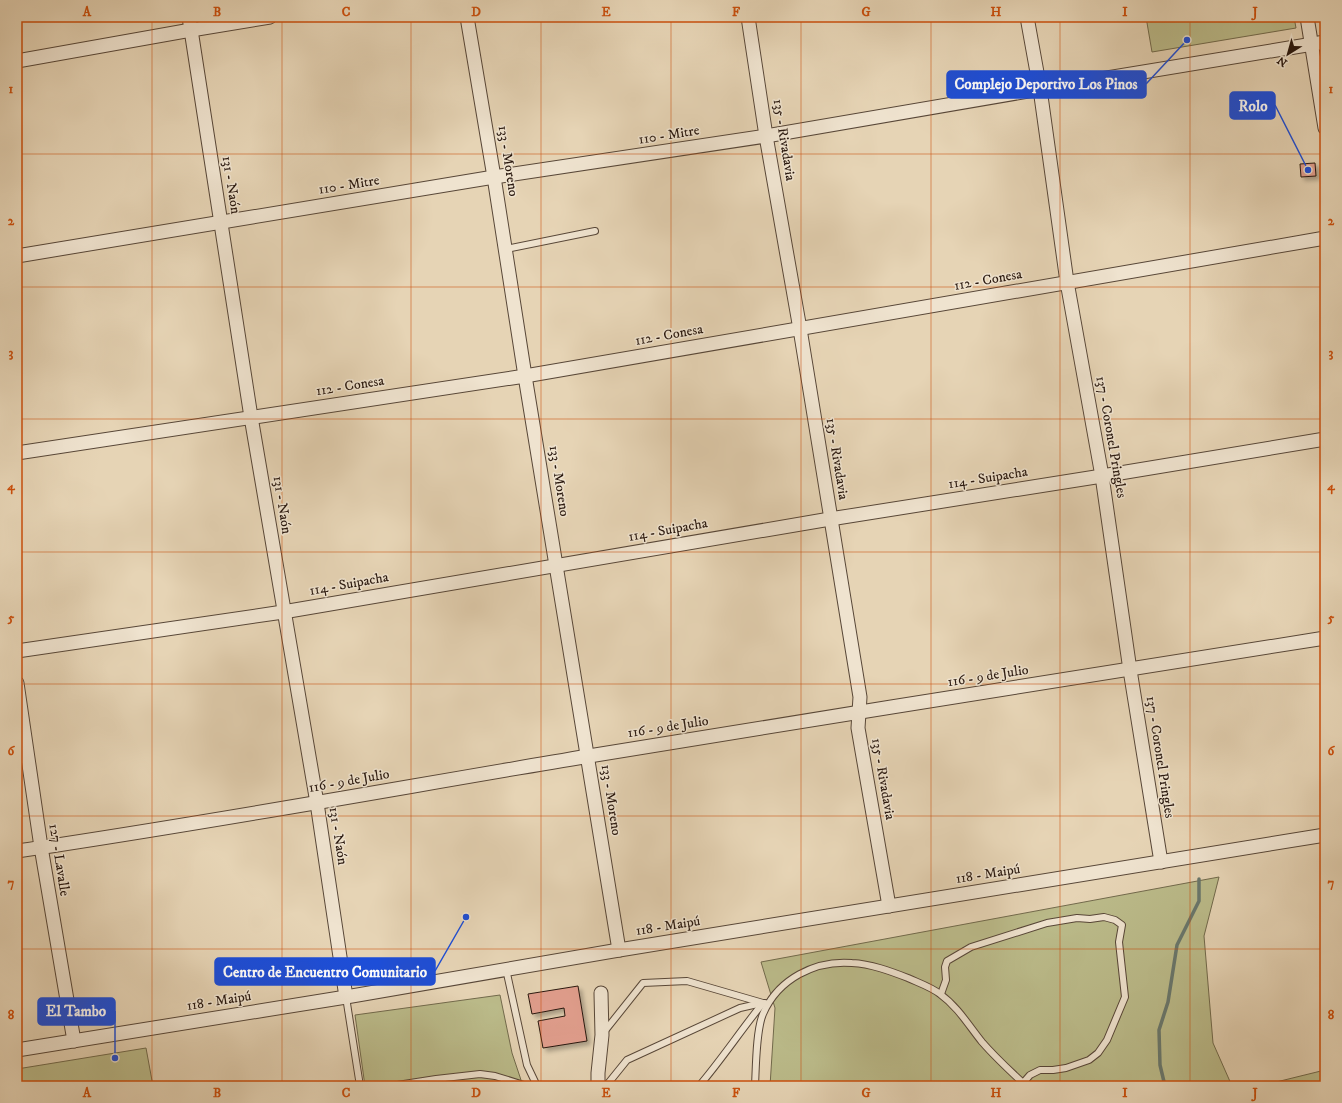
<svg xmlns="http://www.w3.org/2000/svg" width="1342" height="1103" font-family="'IM FELL DW Pica',serif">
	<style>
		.green { fill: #bbbb8a; stroke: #726a4c }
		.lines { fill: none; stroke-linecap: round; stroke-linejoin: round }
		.stream { stroke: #6a786d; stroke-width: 3.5 }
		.building { fill: #e19e8d; stroke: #29180f; filter: url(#shadow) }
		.lane-casing { stroke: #584738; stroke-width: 8 }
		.street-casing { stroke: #584738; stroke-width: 15 }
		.lane { stroke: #efe3cf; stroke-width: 6 }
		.street { stroke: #efe3cf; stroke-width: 13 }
		.grid { fill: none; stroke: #cb4f0c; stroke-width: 1; stroke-opacity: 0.55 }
		.labels { text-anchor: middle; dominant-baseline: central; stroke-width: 3; stroke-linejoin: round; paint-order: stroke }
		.street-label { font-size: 14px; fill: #29180f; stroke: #efe3cf }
		.leader { fill: none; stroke: #1d4ed8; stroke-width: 1.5 }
		.callout-dot { fill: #1d4ed8; stroke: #efe3cf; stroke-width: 1.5 }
		.callout { fill: #1d4ed8; stroke: #1d4ed8; stroke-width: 1.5 }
		.callout-label { font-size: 15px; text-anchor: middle; font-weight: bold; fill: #fff }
		.neatline { fill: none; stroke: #cb4f0c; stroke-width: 1.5 }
		.grid-label { font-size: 13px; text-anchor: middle; font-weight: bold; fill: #cb4f0c }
	</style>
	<defs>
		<filter id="shadow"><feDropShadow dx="3.5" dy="3.5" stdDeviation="2" flood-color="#0004"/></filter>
	</defs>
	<rect width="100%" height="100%" fill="#e6d4b5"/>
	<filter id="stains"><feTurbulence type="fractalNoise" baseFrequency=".005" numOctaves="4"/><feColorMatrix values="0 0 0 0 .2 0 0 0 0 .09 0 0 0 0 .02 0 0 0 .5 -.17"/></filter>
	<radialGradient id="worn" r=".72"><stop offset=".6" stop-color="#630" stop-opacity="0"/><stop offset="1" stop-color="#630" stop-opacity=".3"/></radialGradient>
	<g class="green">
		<path d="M1146 17H1294L1296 28 1152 52Z"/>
		<path d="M1219 877 1204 936 1213 1043 1232 1086H770L775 1008 761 962Z"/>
		<path d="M500 995 512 1053 523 1086H365L355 1015Z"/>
		<path d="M146 1048 153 1086H17V1069Z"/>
		<path d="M1325 1070V1086H1260Z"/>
	</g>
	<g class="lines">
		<path class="stream" d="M1165 1086 1160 1065 1159 1030 1168 1002 1177 945 1199 901V879"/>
	</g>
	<g class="building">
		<path d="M1315 163 1316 176 1301 177 1300 164Z"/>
		<path d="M578 986 587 1041 543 1048 538 1021 565 1016 564 1008 532 1014 528 994Z"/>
	</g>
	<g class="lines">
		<g class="lane-casing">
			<g id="lane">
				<path d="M506 249 595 231"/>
				<path d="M506 969 527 1065 537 1086"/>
				<path d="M941 994 946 980 945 967 947 961 971 947 1047 923 1077 918 1090 919 1104 917 1115 920 1122 925 1119 942 1125 997 1107 1040 1098 1053 1089 1060 1066 1068 1053 1070H1040L1030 1075 1023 1083"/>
				<path d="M346 997 360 1086"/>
				<path d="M604 1032 643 983 687 981 763 1003"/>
				<path d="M391 1086 436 1079 480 1074 495 1076 527 1086"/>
				<path d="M606 1086 627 1060 740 1008 762 1003"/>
				<path d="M699 1086C722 1059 741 1030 763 1003H765"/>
				<path d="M755 1086C756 1067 756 1030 763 1014 778 979 815 960 852 963 871 964 890 971 908 978 919 983 931 987 940 994 958 1007 969 1026 982 1042 995 1057 1009 1070 1023 1083L1025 1086"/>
			</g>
		</g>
		<g class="street-casing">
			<g id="street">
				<path d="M189 17 251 417 317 803 346 997"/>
				<path d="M467 17 494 177 525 376 619 950"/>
				<path d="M748 17 766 136 800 329 860 697 858 728 889 906"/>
				<path d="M1027 17 1040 89 1067 282 1102 476 1130 670 1161 862"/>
				<path d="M1307 17 1325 128"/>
				<path d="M17 61 191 30 270 17"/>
				<path d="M17 256 494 177 766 136 1040 89 1325 42"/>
				<path d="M17 453 525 376 1325 238"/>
				<path d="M17 651 283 612 830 519 1102 476 1325 439"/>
				<path d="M17 683 41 847 74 1041"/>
				<path d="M17 851C208 823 398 788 589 756 834 715 1080 678 1325 638"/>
				<path d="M17 1050 346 997 619 950 1325 835"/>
				<path d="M598 1086V1073L602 1035 601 993"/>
			</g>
		</g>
		<use href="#lane" class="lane"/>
		<use href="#street" class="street"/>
	</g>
	<path class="grid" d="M152 17V1086M282 17V1086M411 17V1086M541 17V1086M671 17V1086M801 17V1086M931 17V1086M1060 17V1086M1190 17V1086M17 154H1325M17 287H1325M17 419H1325M17 552H1325M17 684H1325M17 816H1325M17 949H1325"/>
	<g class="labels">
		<g class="street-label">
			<text transform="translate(669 135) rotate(-9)">110 - Mitre</text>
			<text transform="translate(784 140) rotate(81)">135 - Rivadavia</text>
			<text transform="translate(508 161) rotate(81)">133 - Moreno</text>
			<text transform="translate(231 185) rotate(81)">131 - Naón</text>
			<text transform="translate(349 185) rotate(-9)">110 - Mitre</text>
			<text transform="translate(988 280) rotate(-10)">112 - Conesa</text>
			<text transform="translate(669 335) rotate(-10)">112 - Conesa</text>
			<text transform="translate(350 386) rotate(-9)">112 - Conesa</text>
			<text transform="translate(1111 437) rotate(80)">137 - Coronel Pringles</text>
			<text transform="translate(837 459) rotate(81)">135 - Rivadavia</text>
			<text transform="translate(988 478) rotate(-9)">114 - Suipacha</text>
			<text transform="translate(559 481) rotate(81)">133 - Moreno</text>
			<text transform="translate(282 505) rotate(81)">131 - Naón</text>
			<text transform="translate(668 530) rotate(-10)">114 - Suipacha</text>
			<text transform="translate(349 584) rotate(-10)">114 - Suipacha</text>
			<text transform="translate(988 676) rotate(-9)">116 - 9 de Julio</text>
			<text transform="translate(668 727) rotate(-9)">116 - 9 de Julio</text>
			<text transform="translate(1160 757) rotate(81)">137 - Coronel Pringles</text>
			<text transform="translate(883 779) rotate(80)">135 - Rivadavia</text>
			<text transform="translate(349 781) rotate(-10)">116 - 9 de Julio</text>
			<text transform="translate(611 800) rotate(81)">133 - Moreno</text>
			<text transform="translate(338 836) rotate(81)">131 - Naón</text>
			<text transform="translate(59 860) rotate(81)">127 - Lavalle</text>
			<text transform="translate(988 874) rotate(-9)">118 - Maipú</text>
			<text transform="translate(668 926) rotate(-9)">118 - Maipú</text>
			<text transform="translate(219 1001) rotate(-9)">118 - Maipú</text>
		</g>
	</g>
	<path class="leader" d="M1187 40L1146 84M1308 170L1275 105M466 917L435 971M115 1058L115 1011"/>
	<g class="callout-dot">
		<circle cx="1187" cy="40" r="4"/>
		<circle cx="1308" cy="170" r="4"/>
		<circle cx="466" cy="917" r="4"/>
		<circle cx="115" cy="1058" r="4"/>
	</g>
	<g class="callout">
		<rect x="947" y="71" width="199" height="27" rx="4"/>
		<rect x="1230" y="92" width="45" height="27" rx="4"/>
		<rect x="215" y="958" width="220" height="27" rx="4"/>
		<rect x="38" y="998" width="77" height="27" rx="4"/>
	</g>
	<g class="callout-label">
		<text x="1046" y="89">Complejo Deportivo Los Pinos</text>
		<text x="1253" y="111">Rolo</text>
		<text x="325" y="977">Centro de Encuentro Comunitario</text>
		<text x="76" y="1016">El Tambo</text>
	</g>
	<rect width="1342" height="1103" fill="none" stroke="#e6d4b5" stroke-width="44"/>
	<g transform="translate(1288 54) rotate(217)" stroke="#efe3cf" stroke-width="3" paint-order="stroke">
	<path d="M0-3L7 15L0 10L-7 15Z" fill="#29180f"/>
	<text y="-6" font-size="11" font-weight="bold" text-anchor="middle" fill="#29180f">N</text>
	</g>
	<rect x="22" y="22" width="1298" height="1059" class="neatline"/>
	<g class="grid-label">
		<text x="87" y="16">A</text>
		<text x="217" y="16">B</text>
		<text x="346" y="16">C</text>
		<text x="476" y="16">D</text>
		<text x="606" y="16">E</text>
		<text x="736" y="16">F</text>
		<text x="866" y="16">G</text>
		<text x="996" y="16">H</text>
		<text x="1125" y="16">I</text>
		<text x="1255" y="16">J</text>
		<text x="11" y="93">1</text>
		<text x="1331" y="93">1</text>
		<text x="11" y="225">2</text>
		<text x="1331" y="225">2</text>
		<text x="11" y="357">3</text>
		<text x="1331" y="357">3</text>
		<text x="11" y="490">4</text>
		<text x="1331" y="490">4</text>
		<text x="11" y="622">5</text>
		<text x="1331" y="622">5</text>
		<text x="11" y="755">6</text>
		<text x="1331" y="755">6</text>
		<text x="11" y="887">7</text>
		<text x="1331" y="887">7</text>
		<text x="11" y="1019">8</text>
		<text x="1331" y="1019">8</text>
		<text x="87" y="1097">A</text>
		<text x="217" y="1097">B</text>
		<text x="346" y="1097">C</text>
		<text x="476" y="1097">D</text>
		<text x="606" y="1097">E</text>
		<text x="736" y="1097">F</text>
		<text x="866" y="1097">G</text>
		<text x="996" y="1097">H</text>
		<text x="1125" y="1097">I</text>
		<text x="1255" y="1097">J</text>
	</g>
	<rect width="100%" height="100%" filter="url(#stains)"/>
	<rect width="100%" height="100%" fill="url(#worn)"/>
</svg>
